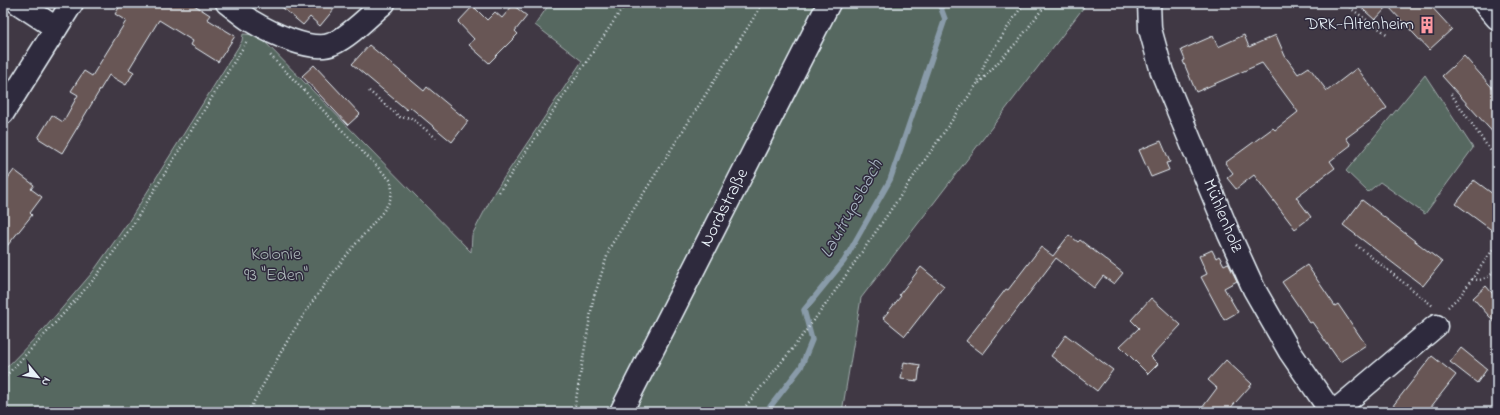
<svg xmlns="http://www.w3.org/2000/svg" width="1500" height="415" font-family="'Indie Flower',sans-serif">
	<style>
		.green { fill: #576860; stroke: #a0acac }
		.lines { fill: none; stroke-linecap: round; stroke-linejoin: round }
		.stream { stroke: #899ba9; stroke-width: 5.5 }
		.building { fill: #675755; stroke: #e8f1f8 }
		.minor-casing { stroke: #e8f1f8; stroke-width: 25 }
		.major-casing { stroke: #e8f1f8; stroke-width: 25 }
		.path { stroke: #e8f1f8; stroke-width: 2.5; stroke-dasharray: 1 3; stroke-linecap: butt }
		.minor { stroke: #2f2a3d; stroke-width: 22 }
		.major { stroke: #2f2a3d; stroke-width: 22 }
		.labels { text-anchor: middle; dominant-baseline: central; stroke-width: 3; stroke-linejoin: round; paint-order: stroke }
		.poi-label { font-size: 18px; fill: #e8f1f8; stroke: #2f2a3d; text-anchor: end }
		.street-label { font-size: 18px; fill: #e8f1f8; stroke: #2f2a3d }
		.park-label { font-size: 18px; fill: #aebabb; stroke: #2f2a3d }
		.water-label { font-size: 19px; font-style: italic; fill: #a9b7c3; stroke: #2f2a3d }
	</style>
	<rect width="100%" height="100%" fill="#403844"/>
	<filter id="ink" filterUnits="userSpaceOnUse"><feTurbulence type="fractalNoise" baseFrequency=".025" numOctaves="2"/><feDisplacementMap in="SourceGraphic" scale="8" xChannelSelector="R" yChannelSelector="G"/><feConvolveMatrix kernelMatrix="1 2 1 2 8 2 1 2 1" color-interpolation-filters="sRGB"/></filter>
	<g filter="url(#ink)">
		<g class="green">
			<path d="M550 3H1087L861 298 842 412H3V371L45 328 92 273 129 221 242 41 243 34 258 35 471 252 472 235 495 191 582 61 535 25Z"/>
			<path d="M1425 75 1473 148 1425 214 1380 182 1368 192 1346 171Z"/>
		</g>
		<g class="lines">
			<path class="stream" d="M766 412 801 367 812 340 804 310 844 261 890 180 945 19 939 3"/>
		</g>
		<g class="building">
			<path d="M122 3H191L210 15 207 19 235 36 218 62 191 45 193 41 159 20 129 69 134 72 126 85 109 75 62 153 38 138 52 115 63 122 78 95 71 91 84 71 92 76 126 21 115 14Z"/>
			<path d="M277 3H339L320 26 310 17 303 25Z"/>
			<path d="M1356 3H1428L1452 29 1429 50 1388 6 1375 20Z"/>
			<path d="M513 5 527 16 515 31 518 34 489 63 469 45 474 39 458 22 473 6 487 20 495 12 502 18Z"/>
			<path d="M1244 35 1249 47 1276 35 1285 56 1298 74 1309 67 1327 91 1357 68 1387 108 1346 138 1351 145 1330 161 1335 168 1296 197 1311 217 1295 229 1254 175 1236 189 1227 178 1233 173 1225 163 1273 128 1275 130 1298 112 1262 63 1196 92 1183 61 1185 60 1181 50 1213 36 1218 47Z"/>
			<path d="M369 45 424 91 427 87 468 121 452 142 410 107 407 110 352 64Z"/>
			<path d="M1464 56 1497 93V137L1442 76Z"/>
			<path d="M314 65 360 114 348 125 302 76Z"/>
			<path d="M1161 141 1170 162 1166 163 1169 170 1151 177 1139 150Z"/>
			<path d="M14 170 34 185 31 189 42 197 30 213 32 215 3 251V185Z"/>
			<path d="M1474 180 1497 197V234L1456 204Z"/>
			<path d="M1362 200 1442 262 1423 286 1343 225Z"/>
			<path d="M1069 235 1078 242 1080 240 1123 273 1114 284 1103 276 1094 288 1056 258 983 354 966 341 1006 289 1008 290 1041 247 1053 256Z"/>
			<path d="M1212 250 1216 258 1219 256 1224 265 1228 263 1237 281 1224 288 1238 312 1224 320 1201 277 1207 274 1199 256Z"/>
			<path d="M1307 265 1335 306 1338 304 1366 345 1340 362 1312 322 1310 323 1282 282Z"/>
			<path d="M921 267 944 286 905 336 883 318 901 296 899 295Z"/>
			<path d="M1486 286 1497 299V325L1473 298Z"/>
			<path d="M1151 298 1181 325 1151 357 1158 364 1148 374 1120 346 1139 328 1131 320Z"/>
			<path d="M1066 335 1113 370 1097 391 1051 356Z"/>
			<path d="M1461 348 1487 369 1477 383 1450 362Z"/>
			<path d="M1432 356 1456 375 1427 412H1388Z"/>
			<path d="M1226 360 1252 384 1227 412H1199L1217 388 1208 380Z"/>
			<path d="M904 362 920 365 918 381 901 379Z"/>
		</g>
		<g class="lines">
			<g class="minor-casing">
				<g id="minor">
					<path d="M18 3 56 28"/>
					<path d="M227 3C235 9 243 16 251 21 269 32 312 53 332 44 349 37 370 15 384 3"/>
					<path d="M1149 3 1150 29 1162 72 1229 234 1254 289 1290 352 1325 403 1334 412"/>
					<path d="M3 113 72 3"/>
					<path d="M1334 412 1436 326"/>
				</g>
			</g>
			<g class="major-casing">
				<g id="major">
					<path d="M1484 3 1497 18"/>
					<path d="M621 412 829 3"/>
				</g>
			</g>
			<g class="path">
				<path d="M1343 3 1388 35"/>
				<path d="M979 83 1018 41 1047 3"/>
				<path d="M369 91 401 118 410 117 436 138"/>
				<path d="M1451 94 1497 160"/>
				<path d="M499 192 626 3"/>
				<path d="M1356 245 1433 306"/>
				<path d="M1472 279C1483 282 1489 277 1497 269"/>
				<path d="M1448 307 1460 296 1497 244"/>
				<path d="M3 379 48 331 96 277 134 223 247 41"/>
				<path d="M248 412C262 388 274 364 288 340 312 300 341 260 372 225 383 211 397 199 390 180L269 54"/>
				<path d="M570 412 575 405 593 300 610 247 763 3"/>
				<path d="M741 412 793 348 829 300 977 84 986 60 1024 3"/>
			</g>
			<use href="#minor" class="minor"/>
			<use href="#major" class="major"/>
		</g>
	</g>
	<defs>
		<g id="building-bare" transform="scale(1.38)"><path d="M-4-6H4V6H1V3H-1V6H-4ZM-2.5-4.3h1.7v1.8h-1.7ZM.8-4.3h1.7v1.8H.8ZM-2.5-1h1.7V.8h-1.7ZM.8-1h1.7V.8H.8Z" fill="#ff9aa2" stroke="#2f2a3d" stroke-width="2.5" paint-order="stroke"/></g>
	</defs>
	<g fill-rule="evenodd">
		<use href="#building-bare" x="1427" y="25"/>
	</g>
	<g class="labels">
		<g class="poi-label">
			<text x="1414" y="25">DRK-Altenheim</text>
		</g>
		<g class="street-label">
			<text transform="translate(725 208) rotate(-63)">Nordstraße</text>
			<text transform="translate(1222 216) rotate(67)">Mühlenholz</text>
		</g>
		<g class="park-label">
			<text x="276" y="255">Kolonie<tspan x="276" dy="21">93 "Eden"</tspan></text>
		</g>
		<g class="water-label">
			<text transform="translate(852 209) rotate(-61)">Lautrupsbach</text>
		</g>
	</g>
	<rect width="1500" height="415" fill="none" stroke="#2f2a3d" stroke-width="16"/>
	<rect x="8" y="8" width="1484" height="399" fill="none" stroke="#e8f1f8" stroke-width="1.5" filter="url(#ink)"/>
	<g transform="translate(38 377) rotate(119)" stroke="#2f2a3d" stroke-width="3" paint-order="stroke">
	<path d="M0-3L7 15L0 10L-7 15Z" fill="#e8f1f8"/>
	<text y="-6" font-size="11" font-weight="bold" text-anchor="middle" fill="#e8f1f8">N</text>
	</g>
</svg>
